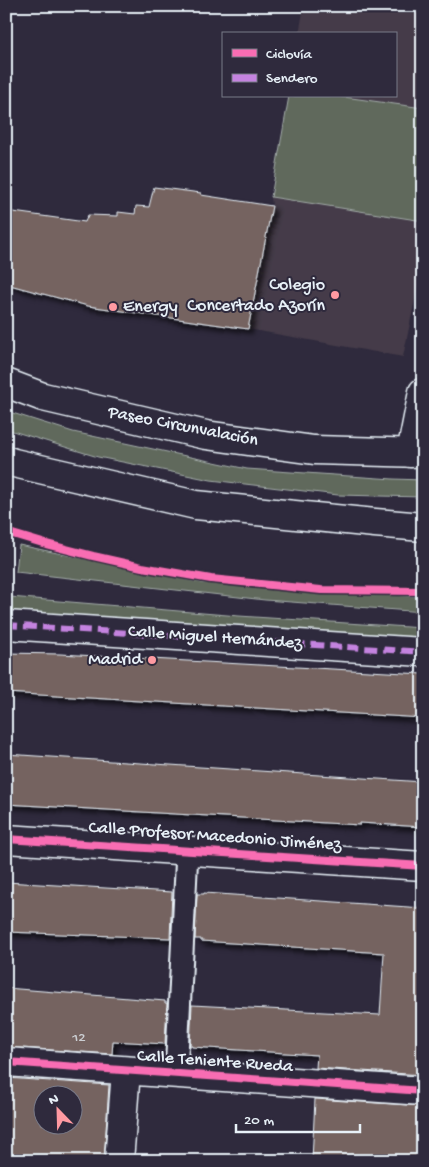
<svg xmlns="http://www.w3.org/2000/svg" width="429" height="1167" font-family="'Gochi Hand',sans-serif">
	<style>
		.built { fill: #443b48 }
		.green { fill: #60695c; stroke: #a4adaa }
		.building { fill: #746360; stroke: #e8f1f8; fill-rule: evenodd; filter: url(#shadow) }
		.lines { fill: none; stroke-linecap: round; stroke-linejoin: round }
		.service-casing { stroke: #e8f1f8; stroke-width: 25 }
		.pedestrian-casing { stroke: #e8f1f8; stroke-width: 31 }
		.minor-casing { stroke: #e8f1f8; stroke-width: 31 }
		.primary-casing { stroke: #e8f1f8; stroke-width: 31 }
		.service { stroke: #2f2a3d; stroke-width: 21 }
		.pedestrian { stroke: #2f2a3d; stroke-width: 28 }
		.minor { stroke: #2f2a3d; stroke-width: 28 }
		.primary { stroke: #2f2a3d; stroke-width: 28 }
		.quiet { stroke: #c483df; stroke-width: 6; stroke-dasharray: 12 6; stroke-linecap: butt }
		.cycleway-casing { stroke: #2f2a3d; stroke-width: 11 }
		.cycleway { stroke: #f96db3; stroke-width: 8 }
		.poi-dot { fill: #ff9aa2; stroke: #2f2a3d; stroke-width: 2 }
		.labels { text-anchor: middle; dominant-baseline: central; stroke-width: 4; stroke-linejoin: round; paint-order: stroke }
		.number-label { font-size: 15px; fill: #cbced2 }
		.poi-label { font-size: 18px; fill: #e8f1f8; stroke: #2f2a3d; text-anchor: end }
		.street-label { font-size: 18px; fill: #e8f1f8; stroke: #2f2a3d }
	</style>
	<defs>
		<filter id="shadow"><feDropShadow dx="4.5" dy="4.5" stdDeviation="2.5" flood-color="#0009"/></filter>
	</defs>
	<rect width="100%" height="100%" fill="#2f2a3d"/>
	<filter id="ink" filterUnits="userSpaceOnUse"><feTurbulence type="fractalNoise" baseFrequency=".02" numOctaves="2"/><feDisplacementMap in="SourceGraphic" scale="10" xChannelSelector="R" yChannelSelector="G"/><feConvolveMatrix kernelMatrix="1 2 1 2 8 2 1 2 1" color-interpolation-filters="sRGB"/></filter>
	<g filter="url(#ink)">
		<g class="built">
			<path d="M304 6H423V108L337 96H395V34H299Z"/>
			<path d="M271 197 423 221V261L403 357 248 329 272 206Z"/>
		</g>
		<g class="green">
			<path d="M289 96H337L423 108V221L271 197Z"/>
			<path d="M6 411 73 432 247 469 393 479 423 480V497L338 495 211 480 98 457 6 429Z"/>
			<path d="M19 545 202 583 423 597V612L265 600 16 572Z"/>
			<path d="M10 597 239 616 423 628V641L8 611Z"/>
		</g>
		<g class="building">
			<path d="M154 187 201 193V195L272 206 248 329 88 306 6 284V211L85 222 88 215 118 216V212L135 214 136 206 149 207Z"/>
			<path d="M6 653 60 654 423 674V718L6 693Z"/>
			<path d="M6 754 423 782V827L360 823V825L6 804Z"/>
			<path d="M6 882 172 892 170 938 6 932Z"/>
			<path d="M204 893 423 908V1075L316 1068 317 1055 192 1047V1046H190L192 1005 380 1015 384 953 201 941V939H195L197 894H204Z"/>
			<path d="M6 988 165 1001V1003H167L165 1044 113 1041 112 1054 6 1047Z"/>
			<path d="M6 1078 109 1085 104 1161H6ZM42 1094H72V1124H42Z"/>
			<path d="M315 1099 423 1106V1161H312Z"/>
		</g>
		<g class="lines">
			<g class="service-casing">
				<path id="service" d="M176 1075 187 851"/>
			</g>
			<g class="pedestrian-casing">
				<path id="pedestrian" d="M6 625 423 652"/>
			</g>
			<g class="minor-casing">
				<g id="minor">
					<path d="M411 453 423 392"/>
					<path d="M6 839 423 866"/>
					<path d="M6 1062 423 1091"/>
					<path d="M119 1161 126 1071"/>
				</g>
			</g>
			<g class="primary-casing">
				<g id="primary">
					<path d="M6 383 43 397 206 435 314 450 423 453"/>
					<path d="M6 460 14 463 196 505 375 523 423 527"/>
				</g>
			</g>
			<use href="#service" class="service"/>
			<use href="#pedestrian" class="pedestrian"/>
			<use href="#minor" class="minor"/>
			<use href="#primary" class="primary"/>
			<path class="quiet" d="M6 625 423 652"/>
			<g class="cycleway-casing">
				<g id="cycleway">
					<path d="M6 532 46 544 93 556 142 567 211 579 321 590 423 591"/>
					<path d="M6 839 423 866"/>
					<path d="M6 1062 423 1091"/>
				</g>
			</g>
			<use href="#cycleway" class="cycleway"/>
		</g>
	</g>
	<g class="poi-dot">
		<circle cx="335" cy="295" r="5"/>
		<circle cx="113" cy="307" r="5"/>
		<circle cx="152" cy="660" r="5"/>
	</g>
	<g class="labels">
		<g class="number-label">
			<text x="79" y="1038">12</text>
		</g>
		<g class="poi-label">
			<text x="325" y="285">Colegio<tspan x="325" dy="21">Concertado Azorín</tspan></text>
			<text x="123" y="307" text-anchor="start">Energy</text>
			<text x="142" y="660">Madrid</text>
		</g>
		<g class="street-label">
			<text transform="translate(183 427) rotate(11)">Paseo Circunvalación</text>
			<text transform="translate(215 638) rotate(4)">Calle Miguel Hernández</text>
			<text transform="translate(215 837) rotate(4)">Calle Profesor Macedonio Jiménez</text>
			<text transform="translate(215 1062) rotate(4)">Calle Teniente Rueda</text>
		</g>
	</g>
	<rect width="429" height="1167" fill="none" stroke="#2f2a3d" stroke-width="25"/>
	<rect x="12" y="12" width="404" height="1142" fill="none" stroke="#e8f1f8" stroke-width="2" filter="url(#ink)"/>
	<rect x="222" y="32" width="175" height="65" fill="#2f2a3d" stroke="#797a88"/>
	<rect x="232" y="49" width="25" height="8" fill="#f96db3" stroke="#797a88"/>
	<text x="266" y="58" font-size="15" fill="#e8f1f8">Ciclovía</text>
	<rect x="232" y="74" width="25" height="8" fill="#c483df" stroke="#797a88"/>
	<text x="266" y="82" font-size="15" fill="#e8f1f8">Sendero</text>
	<g transform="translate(58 1110) rotate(337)"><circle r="24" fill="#2f2a3d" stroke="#797a88"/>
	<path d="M0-4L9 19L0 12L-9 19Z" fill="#ff9aa2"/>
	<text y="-8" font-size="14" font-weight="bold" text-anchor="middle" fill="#e8f1f8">N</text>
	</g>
	<path d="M236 1124v8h124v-8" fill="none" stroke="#e8f1f8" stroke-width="2.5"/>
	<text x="244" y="1124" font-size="15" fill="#e8f1f8" stroke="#2f2a3d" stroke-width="4" paint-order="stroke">20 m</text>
</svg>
